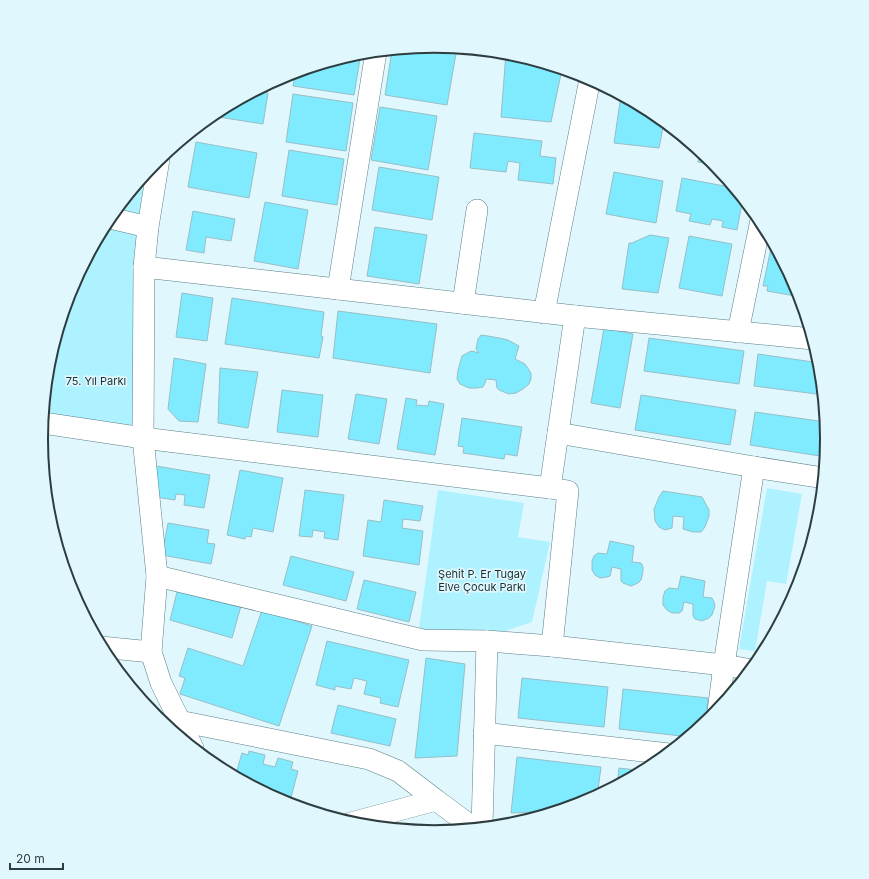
<svg xmlns="http://www.w3.org/2000/svg" width="869" height="879" font-family="Inter,sans-serif">
	<style>
		.green { fill: #aef1ff }
		.building { fill: #80ebff; stroke: #97bec6 }
		.lines { fill: none; stroke-linecap: round; stroke-linejoin: round }
		.minor-casing { stroke: #5a7f87; stroke-width: 22 }
		.minor { stroke: #fff; stroke-width: 21 }
		.labels { text-anchor: middle; dominant-baseline: central; stroke-width: 3.5; stroke-linejoin: round; paint-order: stroke }
		.park-label { font-size: 11px; fill: #1b2f33; stroke: #e0f8fd }
		.rim { fill: none; stroke: #2d3d40; stroke-width: 2 }
	</style>
	<rect width="100%" height="100%" fill="#e0f8fd"/>
	<g class="green">
		<path d="M156 161 143 438 43 423 49 363 71 289 107 221Z"/>
		<path d="M767 488 802 494 786 584 767 581 755 651 739 649Z"/>
		<path d="M438 490 524 503 518 537 550 542 532 622 478 640 462 641 419 628Z"/>
	</g>
	<g class="building">
		<path d="M435 46 457 48 447 105 385 95 392 50Z"/>
		<path d="M361 53 354 95 293 86 296 72Z"/>
		<path d="M506 53 511 54 562 69 551 122 501 117Z"/>
		<path d="M256 91 268 93 263 124 212 116 216 112Z"/>
		<path d="M293 94 353 103 346 151 286 142Z"/>
		<path d="M621 95 653 112 664 122 659 148 614 143Z"/>
		<path d="M380 107 437 116 428 170 371 160Z"/>
		<path d="M474 133 542 141 540 156 556 158 553 184 518 180 520 163 508 161 506 172 470 168Z"/>
		<path d="M196 142 257 153 249 198 188 187Z"/>
		<path d="M289 150 344 159 337 205 282 196Z"/>
		<path d="M700 151 713 161 716 165 698 162Z"/>
		<path d="M379 167 439 177 432 220 372 210Z"/>
		<path d="M614 172 663 181 656 223 606 214Z"/>
		<path d="M682 178 735 188 743 198 737 230 722 227 723 221 712 219 710 225 689 221 691 214 676 211Z"/>
		<path d="M265 202 308 210 298 269 254 261Z"/>
		<path d="M193 211 235 219 231 241 206 237 204 253 186 250Z"/>
		<path d="M375 227 427 235 419 284 367 276Z"/>
		<path d="M650 235 669 238 658 293 622 289 629 243H632Z"/>
		<path d="M689 236 732 244 722 296 679 288Z"/>
		<path d="M771 248 777 249 798 289 801 297 767 291 768 286H763Z"/>
		<path d="M182 293 213 298 207 341 176 337Z"/>
		<path d="M232 298 324 312 321 336 323 337 319 358 225 344Z"/>
		<path d="M338 311 437 324 430 373 333 358Z"/>
		<path d="M604 328 633 334 620 408 591 403Z"/>
		<path d="M481 335 488 336 499 338 508 340 519 346 515 359 525 364 531 373V379L529 384 523 389 516 393 509 394 499 390 497 388 496 380 486 379 485 383 483 387 477 388H469L460 384 457 379 458 370 462 356 469 352 472 351 479 353 476 349 478 339Z"/>
		<path d="M649 338 744 351 739 384 644 371Z"/>
		<path d="M758 354 820 363 824 395 754 386Z"/>
		<path d="M174 358 206 364 198 422 179 421 168 409Z"/>
		<path d="M220 368 258 372 248 428 218 423Z"/>
		<path d="M282 390 323 395 318 437 277 432Z"/>
		<path d="M356 394 387 399 379 444 348 439Z"/>
		<path d="M641 395 736 410 730 445 635 430Z"/>
		<path d="M406 398 417 400 416 405 428 406 429 401 444 404 435 455 397 449Z"/>
		<path d="M755 412 826 422 828 440 826 457 750 445Z"/>
		<path d="M462 418 522 427 517 456 505 454 504 459 463 453 464 447 458 446Z"/>
		<path d="M156 466 210 475 204 508 184 505 185 495 176 494 175 500 155 497Z"/>
		<path d="M240 470 283 478 273 532 253 528 251 537 246 536 245 539 227 535Z"/>
		<path d="M305 490 344 495 338 540 324 538 325 532 313 530 312 537 299 536Z"/>
		<path d="M663 491 702 497 709 510V516L705 527 701 532H693L683 529 684 517 673 516 672 528 665 530 659 527 655 521 654 509 659 497Z"/>
		<path d="M384 500 423 506 420 521 403 519 402 528 423 531 419 565 363 556 368 520 381 522Z"/>
		<path d="M168 523 209 530 207 543 215 544 211 564 162 555Z"/>
		<path d="M610 541 634 546 632 562 641 563 643 567V571L641 580 638 583 631 586 623 583 621 581V569L612 567 610 576 607 577 600 578 595 575 592 570V561L594 556 598 553 607 554Z"/>
		<path d="M291 556 354 572 346 601 283 585Z"/>
		<path d="M681 576 705 581 703 597 712 598 714 602 715 606 712 615 709 618 702 621 695 619 693 616V604L684 602 682 611 679 613H672L667 610 663 605V597L665 591 669 588 678 589Z"/>
		<path d="M364 580 416 592 409 622 357 609Z"/>
		<path d="M178 588 241 606 232 638 170 620Z"/>
		<path d="M784 600 792 601 784 616H781Z"/>
		<path d="M262 610 312 626 279 726 180 694 185 678 179 676 188 648 243 666Z"/>
		<path d="M327 641 409 660 398 707 380 703 381 698 364 694 367 681 354 678 351 689 335 686V690L316 685Z"/>
		<path d="M426 658 465 664 457 756 415 758Z"/>
		<path d="M522 678 608 687 604 727 518 718Z"/>
		<path d="M623 689 708 698 706 724 690 737 619 729Z"/>
		<path d="M338 705 396 719 390 746 331 733Z"/>
		<path d="M249 751 265 755 263 764 275 767 278 758 293 762 291 769 298 771 289 805 284 803 235 777 242 753 248 755Z"/>
		<path d="M517 757 601 767 597 797 585 803 558 811 511 813Z"/>
		<path d="M619 768 645 771 617 786Z"/>
	</g>
	<g class="lines">
		<g class="minor-casing">
			<g id="minor">
				<path d="M159 159 148 227 144 267 143 438 157 576 151 652 161 683 193 748"/>
				<path d="M110 218 148 227"/>
				<path d="M144 267 575 316 813 339"/>
				<path d="M338 289 376 52"/>
				<path d="M463 303 477 210"/>
				<path d="M544 313 590 79"/>
				<path d="M738 332 761 220"/>
				<path d="M43 423 143 438 550 488 568 491 552 646"/>
				<path d="M558 433 754 467 824 478"/>
				<path d="M550 488 575 316"/>
				<path d="M157 576 423 640 487 641 552 646 724 665 752 670"/>
				<path d="M101 647 151 652"/>
				<path d="M718 711 724 665 754 467"/>
				<path d="M179 721 369 759 398 771 436 800"/>
				<path d="M484 733 669 754"/>
				<path d="M351 823 436 800 475 829"/>
				<path d="M482 828 487 641"/>
			</g>
		</g>
		<use href="#minor" class="minor"/>
	</g>
	<g class="labels">
		<g class="park-label">
			<text x="96" y="381">75. Yıl Parkı</text>
			<text x="482" y="574">Şehit P. Er Tugay<tspan x="482" dy="13">Elve Çocuk Parkı</tspan></text>
		</g>
	</g>
	<path d="M0 0H869V879H0ZM48 439a386 386 0 1 1 772 0a386 386 0 1 1-772 0Z" fill="#e0f8fd" fill-rule="evenodd"/>
	<path class="rim" d="M48 439a386 386 0 1 1 772 0a386 386 0 1 1-772 0Z"/>
	<path d="M10 863v6h53v-6" fill="none" stroke="#2d3d40" stroke-width="2"/>
	<text x="16" y="863" font-size="12" fill="#2d3d40" stroke="#e0f8fd" stroke-width="3" paint-order="stroke">20 m</text>
</svg>
